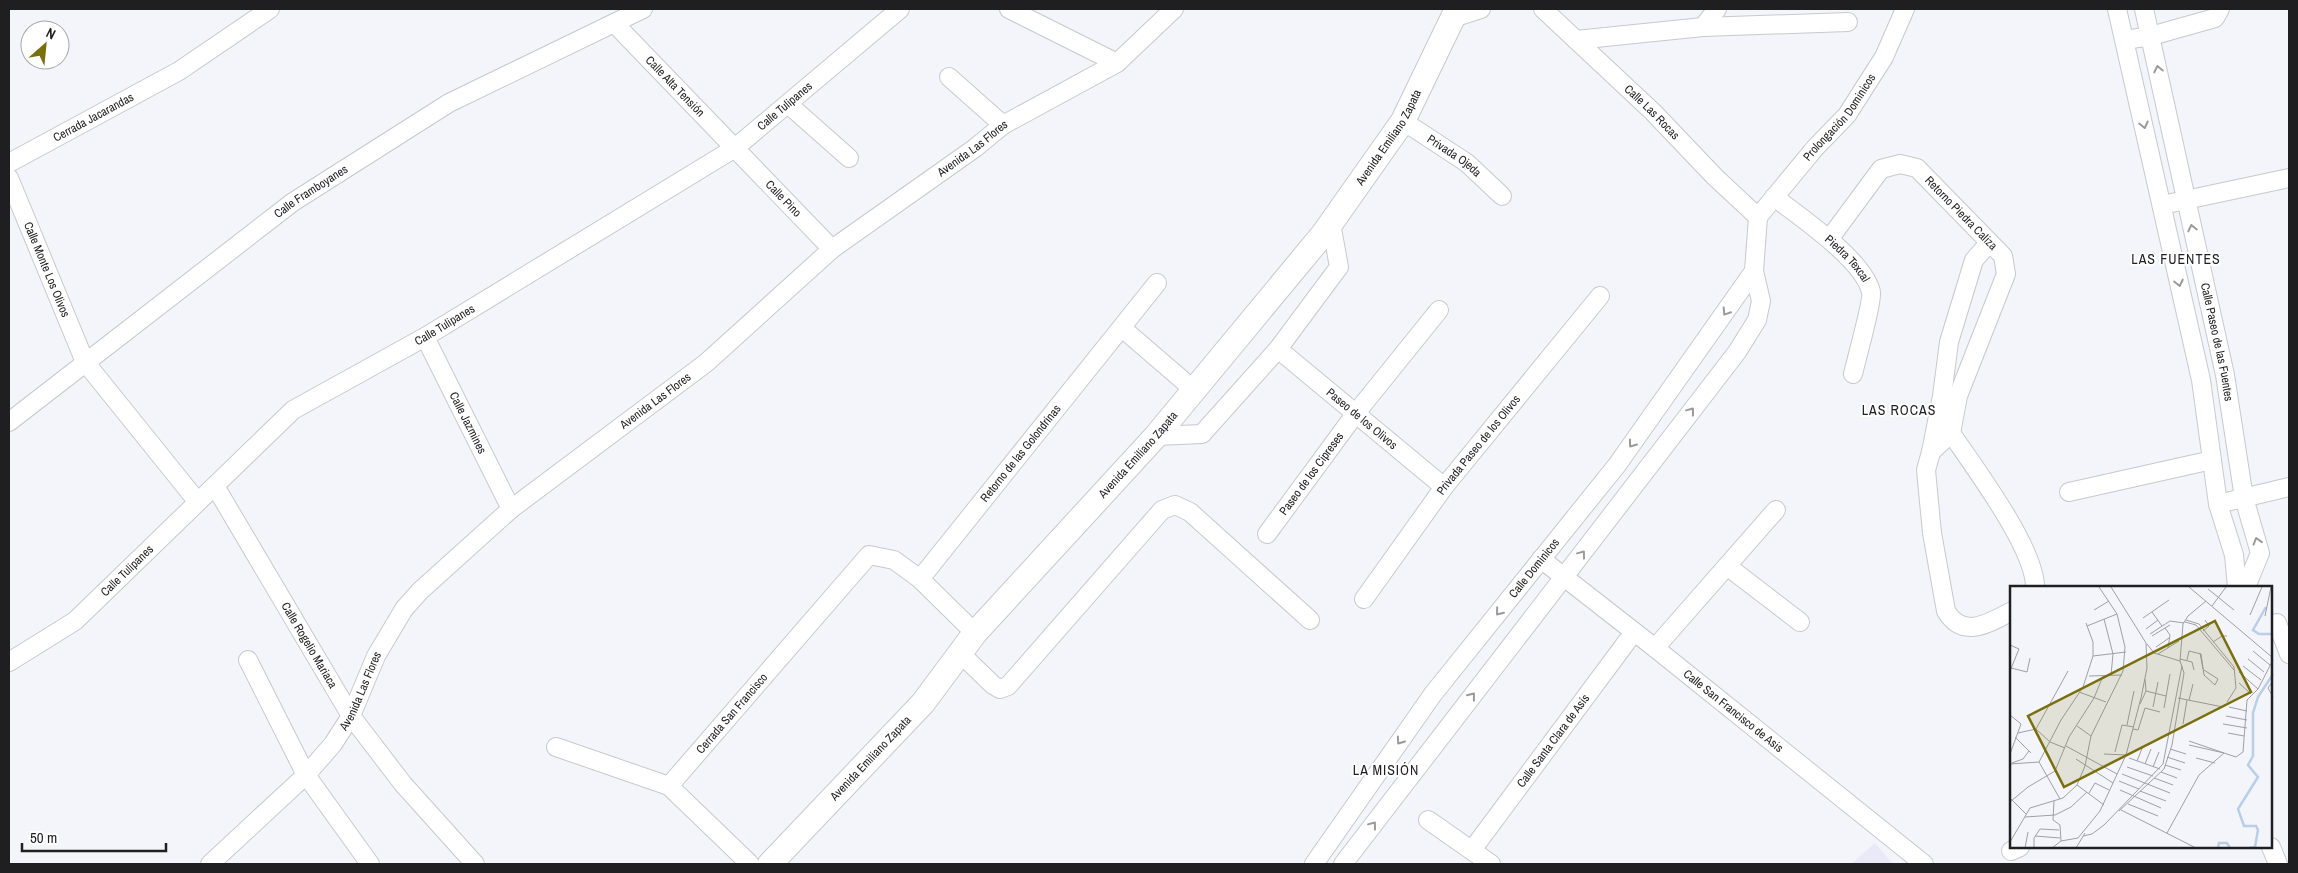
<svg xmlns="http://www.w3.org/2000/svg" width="2298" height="873" font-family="'Archivo Narrow',sans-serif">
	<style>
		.built { fill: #e9eaf8 }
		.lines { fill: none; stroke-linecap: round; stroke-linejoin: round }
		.street-casing { stroke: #c8c8cf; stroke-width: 20 }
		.secondary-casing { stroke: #c8c8cf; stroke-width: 26 }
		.street { stroke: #fff; stroke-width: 18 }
		.secondary { stroke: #fff; stroke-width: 24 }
		.oneway { stroke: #9a9a9c }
		.labels { text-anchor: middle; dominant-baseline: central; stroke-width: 4; stroke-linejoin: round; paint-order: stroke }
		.street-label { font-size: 12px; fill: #1f1f22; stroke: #fff }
		.neighbourhood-label { font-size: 14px; letter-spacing: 1px; fill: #1f1f22; stroke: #fff }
		.inset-river { fill: none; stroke: #b9cfe7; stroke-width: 2.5 }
		.inset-road { fill: none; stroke: #9f9fa4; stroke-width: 1 }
		.view { fill: #7a6f0d; fill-opacity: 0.15; stroke: #7a6f0d; stroke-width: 2.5 }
		.inset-edge { fill: none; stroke: #1f1f22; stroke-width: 2.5 }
	</style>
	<rect width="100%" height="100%" fill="#f4f5fb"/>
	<path class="built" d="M1875 843 1893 864H1851Z"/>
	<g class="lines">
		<g class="street-casing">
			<g id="street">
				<path d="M1009 9 1117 63"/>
				<path id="s1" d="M1543 9 1653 112 1715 177 1758 217"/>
				<path d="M2117 9 2201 380 2218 504 2234 555 2237 587"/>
				<path id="s2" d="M2144 9 2225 375 2244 498 2260 553 2246 587"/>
				<path d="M1453 18 1481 9"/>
				<path id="s3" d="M614 23 832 249"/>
				<path d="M1703 27 1717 9"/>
				<path d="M1576 40 1703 27 1848 22"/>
				<path d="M2125 40 2151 36 2215 18 2220 9"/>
				<path d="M949 77 1003 125"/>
				<path d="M788 104 849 158"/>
				<path id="s4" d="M1403 121 1467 163 1502 196"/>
				<path id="s5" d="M9 163 179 71 270 9"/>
				<path id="s6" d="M9 178 85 362 197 501"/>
				<path id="s7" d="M1774 197C1800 217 1864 260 1871 292 1873 300 1856 361 1853 374"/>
				<path d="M2162 205 2289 178"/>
				<path id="s8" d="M1758 217 1815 148 1847 115 1884 57 1905 9"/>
				<path id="s9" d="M1830 238 1881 169 1900 164 1917 168 2003 256 2006 274 1958 396 1951 433 1931 452 1926 470 1932 533 1946 611C1963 640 1989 623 2012 611"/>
				<path d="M1122 328 1194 390"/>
				<path id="s10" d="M425 337 511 509"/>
				<path id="s11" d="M1278 349 1444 487"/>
				<path id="s12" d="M9 422 293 202 449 103 643 9"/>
				<path d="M1951 433C1974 467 2035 548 2035 587"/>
				<path d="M1156 436 1202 434 1278 349 1339 267 1331 223"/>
				<path d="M1931 452 1942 396 1949 342 1974 260 1989 243"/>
				<path id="s13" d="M215 486 351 716 403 784 475 864"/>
				<path d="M2069 492 2212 460"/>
				<path d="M2218 504 2289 487"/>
				<path id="s14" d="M1267 534 1356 413 1439 310"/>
				<path id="s15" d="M1541 559 1655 648 1924 864"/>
				<path d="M1727 566 1800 622"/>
				<path id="s16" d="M920 579 1157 283"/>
				<path id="s17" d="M1364 599 1444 487 1600 296"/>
				<path d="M2277 623 2289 654"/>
				<path d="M1655 648 1776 510"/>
				<path d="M960 653 993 685 1000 689 1008 686 1162 510 1175 505 1190 512 1310 620"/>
				<path d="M248 660 306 775 370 864"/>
				<path id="s18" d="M9 662 75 621 293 410 425 337 735 148 900 9"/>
				<path d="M556 747 669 786 750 864"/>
				<path id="s19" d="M669 786 869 555 894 560 920 579 975 633"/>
				<path d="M1428 820 1491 864"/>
				<path d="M2271 847 2278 864"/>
				<path id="s20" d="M1472 850 1634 632"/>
				<path d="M2011 851 2020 847"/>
				<path id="s21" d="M210 864 306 775 333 744 351 716 376 656 404 609 420 591 511 509 706 363 832 249 975 148 1003 125 1117 63 1174 9"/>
				<path id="s22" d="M1314 864 1433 694 1617 465 1754 271"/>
				<path d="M1343 864 1737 352 1757 320 1761 301 1754 271 1758 217"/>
			</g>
		</g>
		<g class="secondary-casing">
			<g id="secondary">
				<path id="s23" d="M770 864 923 703 975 633 1156 436 1324 233 1403 121 1457 9"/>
			</g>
		</g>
		<use href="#street" class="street"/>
		<use href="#secondary" class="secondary"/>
	</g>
	<defs><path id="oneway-chevron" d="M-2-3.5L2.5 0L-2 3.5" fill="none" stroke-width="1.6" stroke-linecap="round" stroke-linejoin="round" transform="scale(1.25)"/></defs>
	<g class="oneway">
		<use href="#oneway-chevron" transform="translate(2158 69) rotate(-102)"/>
		<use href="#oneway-chevron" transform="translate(2144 125) rotate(77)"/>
		<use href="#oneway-chevron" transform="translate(2192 228) rotate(-103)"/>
		<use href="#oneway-chevron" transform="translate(2179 283) rotate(78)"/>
		<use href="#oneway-chevron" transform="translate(1726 312) rotate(123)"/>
		<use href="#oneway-chevron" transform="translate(1691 411) rotate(-53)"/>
		<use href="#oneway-chevron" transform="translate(1632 444) rotate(126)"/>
		<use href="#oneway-chevron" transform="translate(2257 541) rotate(-107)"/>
		<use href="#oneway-chevron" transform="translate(1582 554) rotate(-53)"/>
		<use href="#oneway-chevron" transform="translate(1499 612) rotate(129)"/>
		<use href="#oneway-chevron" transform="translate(1472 696) rotate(-52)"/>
		<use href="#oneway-chevron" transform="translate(1400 741) rotate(125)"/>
		<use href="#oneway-chevron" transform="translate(1373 825) rotate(-53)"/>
	</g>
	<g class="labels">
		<g class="street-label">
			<text stroke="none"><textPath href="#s3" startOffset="88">Calle Alta Tensión</textPath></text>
			<text stroke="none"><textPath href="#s18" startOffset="960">Calle Tulipanes</textPath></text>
			<text stroke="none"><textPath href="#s1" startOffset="150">Calle Las Rocas</textPath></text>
			<text stroke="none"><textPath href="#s5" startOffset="96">Cerrada Jacarandas</textPath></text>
			<text stroke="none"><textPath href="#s8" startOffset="129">Prolongación Dominicos</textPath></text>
			<text stroke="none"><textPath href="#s23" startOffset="956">Avenida Emiliano Zapata</textPath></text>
			<text stroke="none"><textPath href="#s21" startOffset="1058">Avenida Las Flores</textPath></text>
			<text stroke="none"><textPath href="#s4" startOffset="62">Privada Ojeda</textPath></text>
			<text stroke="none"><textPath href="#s12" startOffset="380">Calle Framboyanes</textPath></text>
			<text stroke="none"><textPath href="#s3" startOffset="244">Calle Pino</textPath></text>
			<text stroke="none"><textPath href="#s9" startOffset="186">Retorno Piedra Caliza</textPath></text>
			<text stroke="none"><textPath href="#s7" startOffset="96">Piedra Texcal</textPath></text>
			<text stroke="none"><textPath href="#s6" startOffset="99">Calle Monte Los Olivos</textPath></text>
			<text stroke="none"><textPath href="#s18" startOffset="555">Calle Tulipanes</textPath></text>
			<text stroke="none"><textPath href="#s2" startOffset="341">Calle Paseo de las Fuentes</textPath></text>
			<text stroke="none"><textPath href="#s21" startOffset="652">Avenida Las Flores</textPath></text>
			<text stroke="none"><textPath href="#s11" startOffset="109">Paseo de los Olivos</textPath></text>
			<text stroke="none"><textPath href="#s10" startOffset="96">Calle Jazmines</textPath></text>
			<text stroke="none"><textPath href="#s17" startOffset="192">Privada Paseo de los Olivos</textPath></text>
			<text stroke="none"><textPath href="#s16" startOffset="161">Retorno de las Golondrinas</textPath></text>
			<text stroke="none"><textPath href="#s23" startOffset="551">Avenida Emiliano Zapata</textPath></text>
			<text stroke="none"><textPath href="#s14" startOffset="75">Paseo de los Cipreses</textPath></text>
			<text stroke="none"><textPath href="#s22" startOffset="369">Calle Dominicos</textPath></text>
			<text stroke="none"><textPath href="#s18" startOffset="150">Calle Tulipanes</textPath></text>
			<text stroke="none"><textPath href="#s13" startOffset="185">Calle Rogelio Mariaca</textPath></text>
			<text stroke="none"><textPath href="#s21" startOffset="232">Avenida Las Flores</textPath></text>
			<text stroke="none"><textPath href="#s15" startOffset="245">Calle San Francisco de Asis</textPath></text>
			<text stroke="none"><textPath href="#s19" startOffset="96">Cerrada San Francisco</textPath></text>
			<text stroke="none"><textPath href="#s20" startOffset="136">Calle Santa Clara de Asís</textPath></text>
			<text stroke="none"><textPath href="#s23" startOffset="146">Avenida Emiliano Zapata</textPath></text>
		</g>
		<g class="neighbourhood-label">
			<text x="2176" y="259">LAS FUENTES</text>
			<text x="1899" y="410">LAS ROCAS</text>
			<text x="1386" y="770">LA MISIÓN</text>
		</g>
	</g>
	<g transform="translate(2010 586)">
		<rect width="262" height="262" fill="#f4f5fb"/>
		<path class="inset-river" d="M256 21 243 44 249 48H263M208 262 209 257H217L220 262M239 262 245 261 248 244 246 240H234L228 223 248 191 238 179 243 170V127L248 111 263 88"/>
		<path class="inset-road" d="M179 1 263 72M198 3 224 24M202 20 216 1M84 24 99 15M142 26 152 40M240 29 252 1M255 30 261 1M133 32 159 14M94 33 103 68 101 89M176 34 189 38 224 81 226 102 217 116M175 36 186 39 224 84M77 40 107 28M155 42 160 49 158 62M136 43 148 34M193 45 199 40 195 34M140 48 160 35 174 37M142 50 160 39M203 56 212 50H217M137 58 144 67 170 75M0 59 9 63 0 85M146 61 159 52M243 65 260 79M190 67 193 83M148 68 169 55M83 70 116 66M170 73 182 76 184 84M238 73 254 86M177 74 179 65 191 68 194 89 205 99 208 93 194 84M170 75 173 38 178 30 196 15M233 80 251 94M1 82 17 86 20 72M229 86 248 103M79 90 112 89M263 95 258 102 263 111M229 97 241 108M136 105 156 110M69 106 96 116M168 112 213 121M179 114 183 98M130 118 136 105 135 93M143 121 148 96M219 121 237 125M154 122 160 88M0 129 11 138 0 168M216 130 237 134M173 138 177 114M213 138 237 142M117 139 124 105M67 140 81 150M26 143 40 156 55 162M123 143 128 144 135 122 150 126M8 147 26 143 58 85M218 147 234 150M5 151 21 167M179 155 214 167M179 159 214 167M56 160 107 188M160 163 176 168M105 166 112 139 124 141M94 168 116 169M157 171 175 177M119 172 150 183M186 172 205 177M66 173 103 197M127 175 133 160M29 176 50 213M2 177 13 173 19 165M0 178 29 176 51 134 73 101 83 70V56L76 37M135 178 141 163M155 179 171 184M117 181 143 190M143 181 149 166M151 186 167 192M112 188 160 207M144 192 163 199M109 195 129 203M67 199 94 219M110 204 151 222M130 205 156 215M79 207 85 197 99 204M0 212 16 228M44 215 43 234 50 239 51 255M0 216 18 201 45 185 59 151 84 112 93 90M118 218 148 230M111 224 186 262M109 225 154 183 162 159 174 87 170 75M15 231 45 229 61 221 77 206M157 247 189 189 214 167 226 171 233 166 237 114 248 103 263 74M25 250 50 252M73 250 82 248 94 239 153 178 172 80M0 256 20 222 53 212 67 199 75 180 81 150 113 85 115 61 107 28 89 1M15 262 18 246M24 262V252L30 243 49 244M42 262 51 255 68 252 90 225 116 169 131 112 137 82 136 57 101 1M66 262 75 247"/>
		<path class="view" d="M205 35 241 106 54 201 18 130Z"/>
		<rect width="262" height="262" class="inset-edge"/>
	</g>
	<rect width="2298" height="873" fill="none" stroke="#1f1f22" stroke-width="20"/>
	<g transform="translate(45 45) rotate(27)"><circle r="24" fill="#ffffff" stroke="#a5a5a7"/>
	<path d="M0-4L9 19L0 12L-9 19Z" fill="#7a6f0d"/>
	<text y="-8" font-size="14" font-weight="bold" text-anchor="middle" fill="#1f1f22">N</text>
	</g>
	<path d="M22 843v8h144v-8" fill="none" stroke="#1f1f22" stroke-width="2.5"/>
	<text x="30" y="843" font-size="15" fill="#1f1f22" stroke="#ffffff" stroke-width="4" paint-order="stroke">50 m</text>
</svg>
